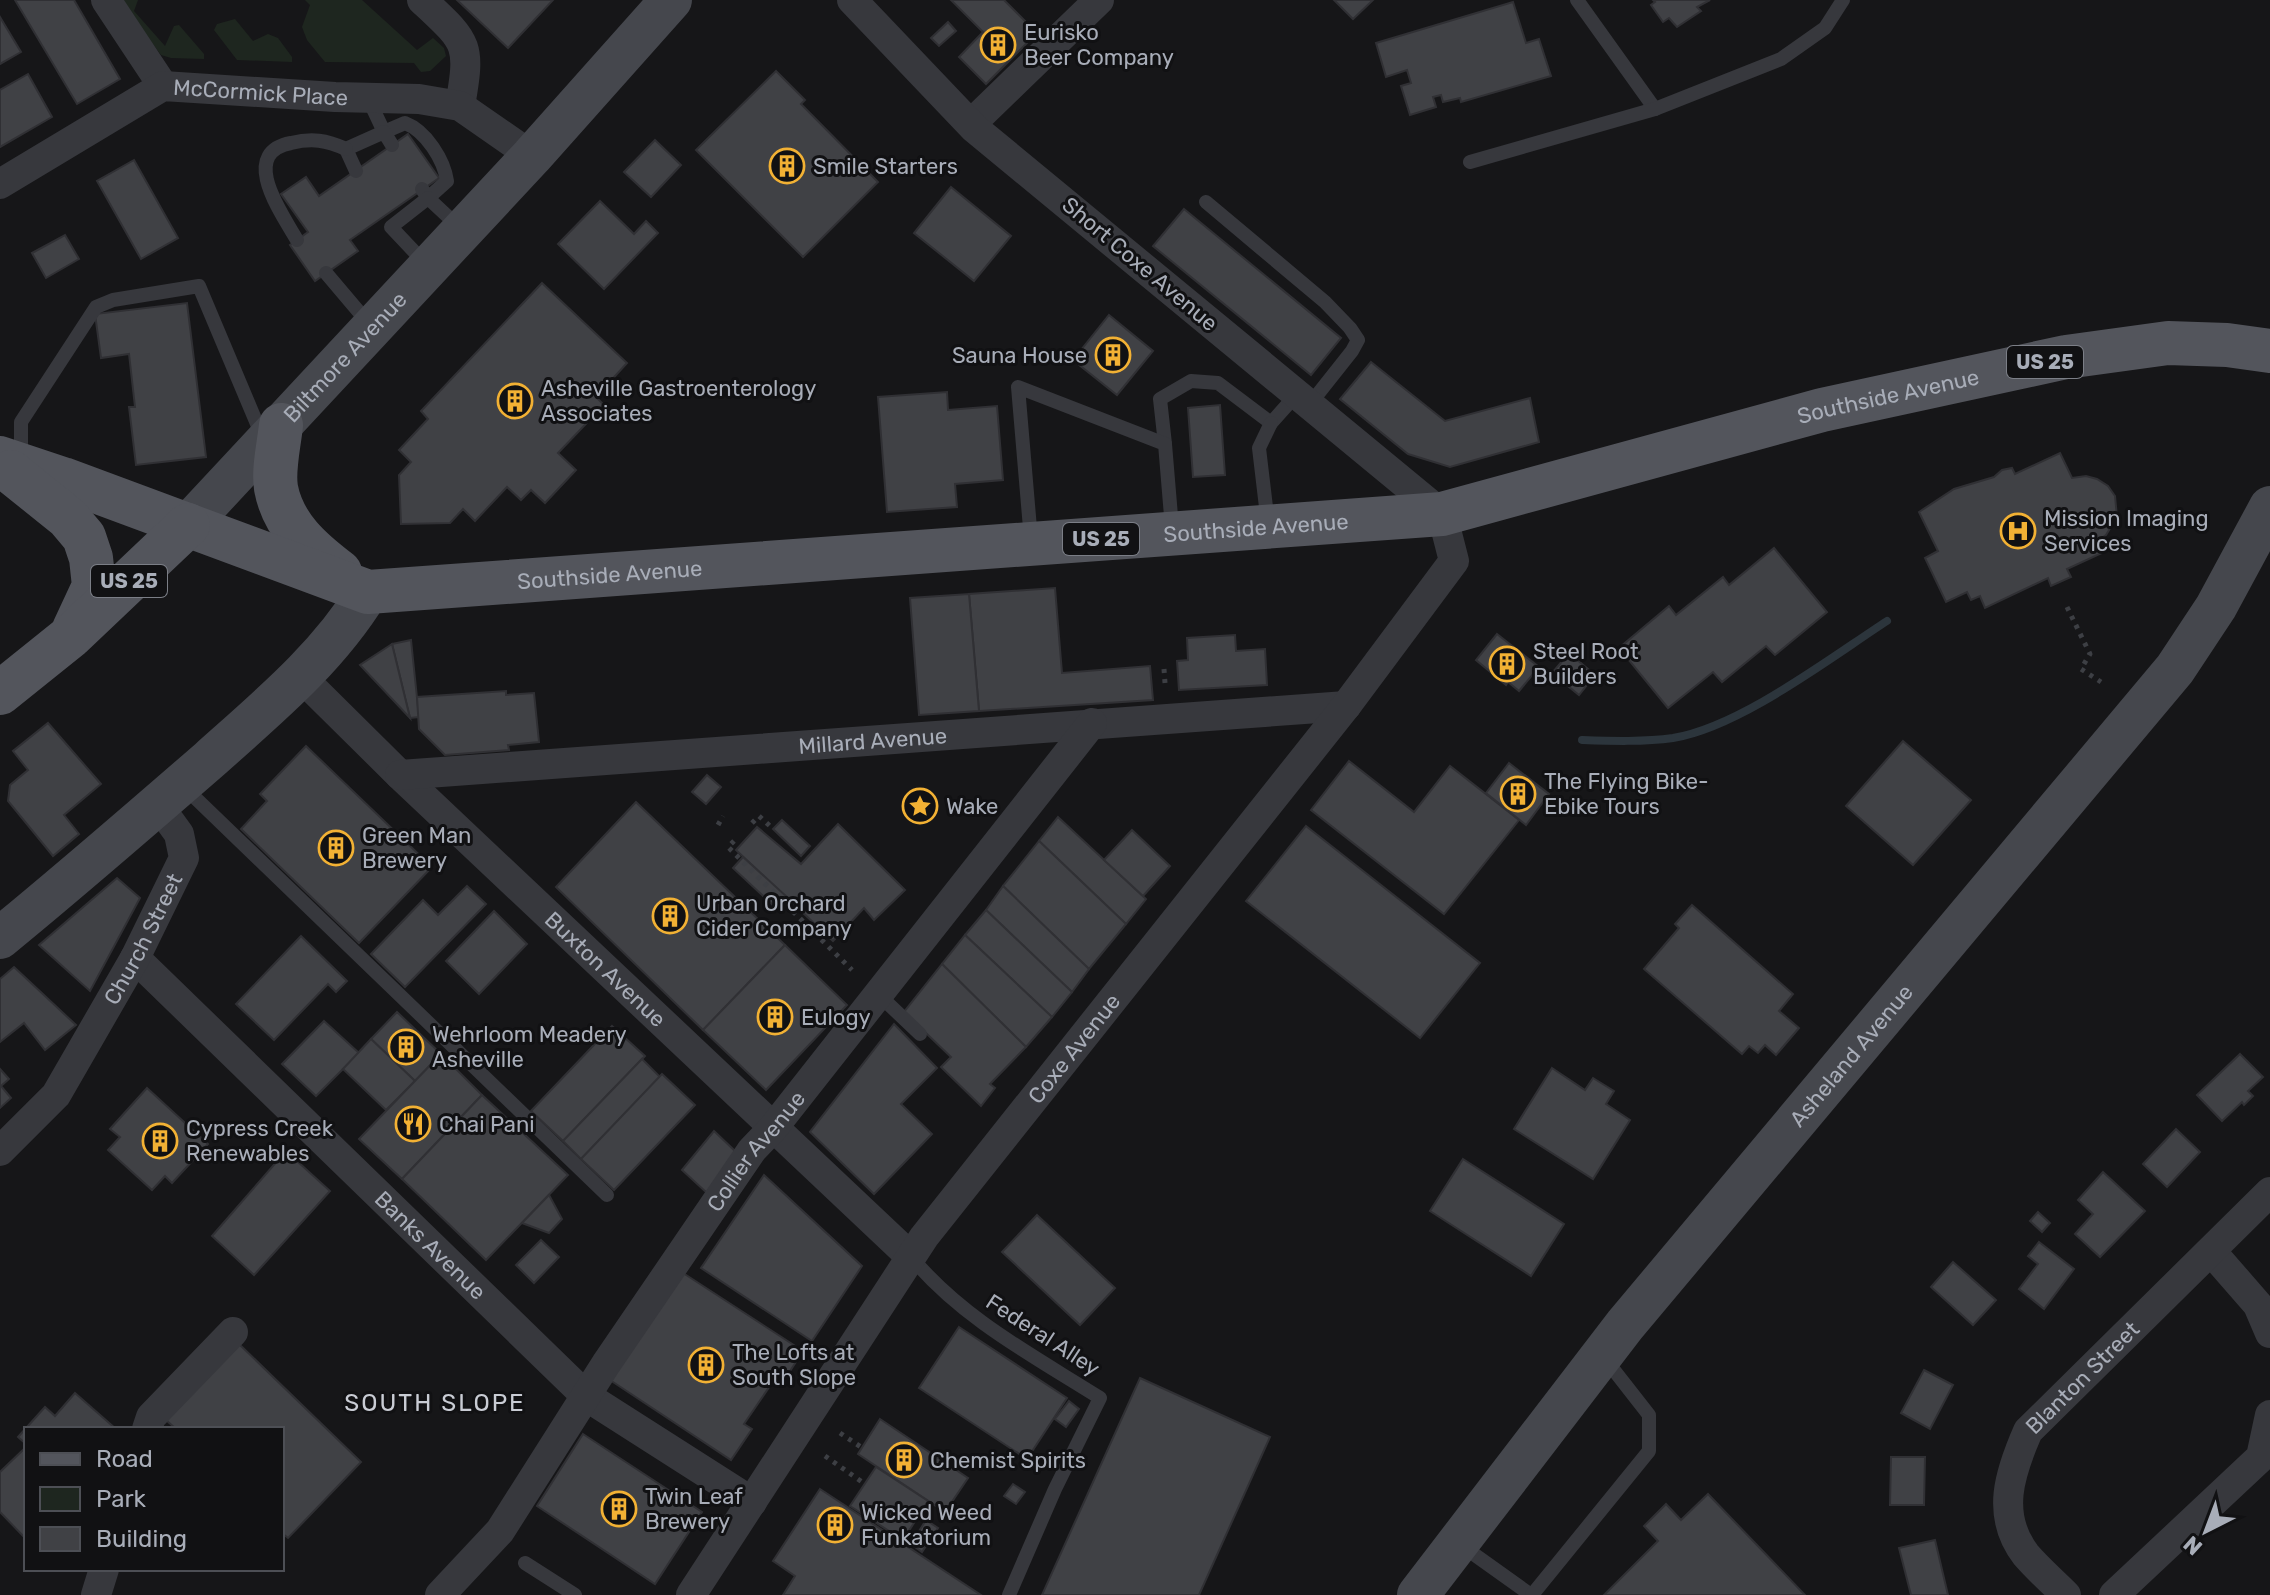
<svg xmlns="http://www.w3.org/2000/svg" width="2270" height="1595" font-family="Rubik,sans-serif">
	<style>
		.green { fill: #1e261f }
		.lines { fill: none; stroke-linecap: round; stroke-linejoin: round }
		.stream { stroke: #2c353c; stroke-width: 8 }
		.building { fill: #404145; stroke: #303034; stroke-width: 2 }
		.path { stroke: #3d3f44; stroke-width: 5; stroke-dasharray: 4 6; stroke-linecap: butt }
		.lane { stroke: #37383d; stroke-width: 14 }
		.street { stroke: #37383d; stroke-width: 30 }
		.secondary { stroke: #45474d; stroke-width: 42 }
		.primary { stroke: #53555c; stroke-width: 44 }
		.labels { text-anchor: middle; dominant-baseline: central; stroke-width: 6; stroke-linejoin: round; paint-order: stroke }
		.shield { fill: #111113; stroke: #7b7e86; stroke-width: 2 }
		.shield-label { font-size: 20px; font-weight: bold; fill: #a8adb8 }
		.poi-label { font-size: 22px; fill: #a8adb8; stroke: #111113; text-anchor: start }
		.street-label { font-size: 22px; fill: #a8adb8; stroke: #111113 }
		.neighbourhood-label { font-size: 24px; letter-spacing: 2px; fill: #c9ccd4; stroke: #111113 }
	</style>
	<rect width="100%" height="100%" fill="#161618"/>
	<g class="green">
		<path d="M120 0H138L134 11 165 46 174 26 179 25 204 54V59L171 58 161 55Z"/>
		<path d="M305 0H362L417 50 433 38 444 48 446 56 430 71 421 72 414 63 325 62 307 40 302 27 310 5Z"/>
		<path d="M235 19 253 41 268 34 278 38 292 57V62L237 60 214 30 217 24Z"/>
	</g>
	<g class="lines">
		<path class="stream" d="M1582 740C1612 741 1644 742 1673 738 1740 727 1830 658 1887 621"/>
	</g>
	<g class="building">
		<path d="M15 0H74L120 79 77 104Z"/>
		<path d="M457 0H553L508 48Z"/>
		<path d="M951 0H1004L1037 33 986 84 959 57 983 32Z"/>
		<path d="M1334 0H1373L1353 19Z"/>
		<path d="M1653 0H1710L1697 7 1701 11 1677 27 1669 18 1663 22 1651 5 1655 2Z"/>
		<path d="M1513 2 1526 43 1539 39 1551 76 1461 102 1460 98 1443 102 1441 95 1433 97 1436 107 1410 115 1401 86 1411 83 1407 70 1386 77 1376 43Z"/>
		<path d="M0 17 21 52 0 64Z"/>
		<path d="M948 22 956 31 939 46 931 38Z"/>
		<path d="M776 71 805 100 801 104 878 182 803 257 696 150Z"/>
		<path d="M28 74 52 117 0 147V90Z"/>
		<path d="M408 134 439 178 350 240 358 251 315 281 290 245 308 232 281 194 306 177 319 196Z"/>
		<path d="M655 140 681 165 651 197 624 172Z"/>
		<path d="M134 160 178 238 141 259 97 181Z"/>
		<path d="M951 187 1011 236 974 281 914 233Z"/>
		<path d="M600 201 634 234 646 221 658 233 604 289 558 244Z"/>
		<path d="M1184 209 1341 338 1311 375 1153 246Z"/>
		<path d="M65 235 79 259 46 278 32 253Z"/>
		<path d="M542 283 627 363 596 397 604 405 558 453 576 470 545 503 531 490 521 500 507 487 475 521 463 509 450 523 401 524 399 475 411 462 399 450 428 419 421 411Z"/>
		<path d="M187 303 206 457 136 465 129 407H135L129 354 101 358 95 314Z"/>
		<path d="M1109 315 1153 351 1117 395 1073 360Z"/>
		<path d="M1371 362 1445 421 1530 398 1539 442 1450 467 1408 454 1340 399Z"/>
		<path d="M947 392 948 410 997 406 1003 480 955 484 957 507 887 512 878 397Z"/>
		<path d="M1220 405 1225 475 1193 477 1188 408Z"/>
		<path d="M2060 453 2072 478 2086 476 2097 479 2108 486 2115 496 2117 517 2106 535 2099 540 2104 552 2067 569 2071 577 2051 586 2048 578 1985 608 1980 596 1971 600 1967 592 1946 602 1925 558 1938 551 1919 512 1954 489 1994 477 2002 470 2012 468 2015 474Z"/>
		<path d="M1774 548 1827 612 1775 655 1766 646 1722 682 1713 672 1668 708 1619 648 1669 606 1676 615 1723 577 1729 585Z"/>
		<path d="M1055 588 1062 673 1150 666 1153 700 979 711 969 594Z"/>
		<path d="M969 594 979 711 919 715 910 598Z"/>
		<path d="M1497 634 1539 667 1519 691 1508 682 1506 685 1476 660Z"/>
		<path d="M1235 635 1236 651 1265 649 1267 685 1179 690 1177 661 1188 660 1187 638Z"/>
		<path d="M411 640 419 717 410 718 392 644Z"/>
		<path d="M392 644 410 718 360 665Z"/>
		<path d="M1569 653 1595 675 1579 695 1552 673Z"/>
		<path d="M506 691V695L534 693 539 742 508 745 509 750 445 755 419 729 417 697Z"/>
		<path d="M48 723 101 784 64 815 79 834 53 856 8 801 10 785 28 770 13 751Z"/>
		<path d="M1903 741 1971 800 1913 865 1846 806Z"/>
		<path d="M306 746 432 867 359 943 241 829 267 801 260 794Z"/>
		<path d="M1349 761 1414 812 1450 766 1519 820 1444 914 1311 810Z"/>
		<path d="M1509 763 1549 794 1526 825 1486 793Z"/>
		<path d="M707 775 721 787 706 804 692 792Z"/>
		<path d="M636 802 785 945 703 1030 556 887Z"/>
		<path d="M1058 817 1146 899 1126 924 1039 841Z"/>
		<path d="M782 820 810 846 801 856 773 829Z"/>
		<path d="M838 824 905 890 874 920 864 908 833 941 736 850 757 827 801 864Z"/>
		<path d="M1306 826 1480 963 1420 1038 1246 901Z"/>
		<path d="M1132 830 1170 866 1143 896 1104 860Z"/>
		<path d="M1039 841 1126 924 1089 969 1003 886Z"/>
		<path d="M743 857 787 897 776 908 733 868Z"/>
		<path d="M117 878 140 898 90 991 39 945Z"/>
		<path d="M467 886 486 904 405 987 371 954 423 900 438 915Z"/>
		<path d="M1003 886 1089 969 1072 992 986 910Z"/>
		<path d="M1692 905 1793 994 1779 1011 1799 1028 1776 1055 1765 1045 1758 1053 1749 1046 1742 1054 1644 969 1679 928 1675 924Z"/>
		<path d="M986 910 1072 992 1052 1017 965 935Z"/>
		<path d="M494 911 527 944 479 994 446 961Z"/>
		<path d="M965 935 1052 1017 1026 1047 942 964Z"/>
		<path d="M301 936 347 981 336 992 328 984 274 1040 236 1004Z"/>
		<path d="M785 945 847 1005 766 1090 703 1030Z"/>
		<path d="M942 964 1026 1047 990 1084 995 1088 981 1106 941 1067 951 1057 904 1012Z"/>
		<path d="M14 967 76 1025 45 1050 24 1023 0 1042V979Z"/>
		<path d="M397 1012 441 1054 415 1081 371 1039Z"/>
		<path d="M324 1021 359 1053 316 1096 282 1064Z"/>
		<path d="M894 1024 937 1068 901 1104 932 1134 874 1194 810 1132Z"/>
		<path d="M612 1026 645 1056 563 1141 531 1111Z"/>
		<path d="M371 1039 415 1081 386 1110 343 1069Z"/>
		<path d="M441 1054 482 1095 402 1179 359 1139Z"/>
		<path d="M2240 1054 2263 1077 2248 1091 2253 1096 2244 1105 2242 1102 2222 1121 2197 1095Z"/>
		<path d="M642 1059 660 1077 581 1159 563 1141Z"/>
		<path d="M1552 1068 1585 1090 1593 1078 1614 1091 1606 1104 1630 1120 1593 1179 1514 1129Z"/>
		<path d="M0 1069 9 1079 1 1086 11 1098 0 1108Z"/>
		<path d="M662 1074 695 1105 614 1190 581 1159Z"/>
		<path d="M147 1088 208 1144 172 1183 165 1176 152 1190 108 1150 120 1137 110 1129Z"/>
		<path d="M482 1095 568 1175 486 1260 402 1179Z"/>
		<path d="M2176 1129 2200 1152 2167 1187 2143 1164Z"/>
		<path d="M714 1131 736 1152 707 1193 682 1170Z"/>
		<path d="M286 1151 330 1191 254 1275 212 1236Z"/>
		<path d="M1463 1159 1564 1224 1531 1276 1430 1211Z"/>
		<path d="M2103 1172 2145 1211 2100 1257 2075 1234 2093 1214 2078 1200Z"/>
		<path d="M764 1175 862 1266 812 1341 701 1268Z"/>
		<path d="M549 1195 562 1219 549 1233 522 1223Z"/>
		<path d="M2038 1212 2050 1223 2042 1232 2030 1221Z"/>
		<path d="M1037 1215 1115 1288 1080 1325 1002 1252Z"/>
		<path d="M541 1240 559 1257 534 1283 516 1265Z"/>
		<path d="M2039 1242 2074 1269 2044 1309 2019 1289 2038 1264 2028 1256Z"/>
		<path d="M1953 1262 1996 1300 1973 1325 1931 1287Z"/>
		<path d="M680 1271 803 1351 781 1385 774 1380 744 1424 752 1429 731 1460 610 1380Z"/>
		<path d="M959 1327 1067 1398 1027 1459 919 1388Z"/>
		<path d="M239 1344 361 1462 288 1538 282 1533V1429H176L166 1420Z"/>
		<path d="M1924 1370 1953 1385 1930 1429 1901 1413Z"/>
		<path d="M1140 1378 1270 1437 1199 1595H1042Z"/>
		<path d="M75 1393 116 1429H26V1444L18 1437 45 1407 55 1416Z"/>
		<path d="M1069 1401 1079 1409 1066 1427 1055 1419Z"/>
		<path d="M880 1419 968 1478 945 1512 858 1454Z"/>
		<path d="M583 1434 702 1512 655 1584 537 1506Z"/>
		<path d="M24 1449 26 1451V1539L0 1512V1472Z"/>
		<path d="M1891 1457H1925L1924 1505H1890Z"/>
		<path d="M876 1467 928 1501 903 1540 850 1506Z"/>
		<path d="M1013 1484 1025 1492 1016 1504 1004 1496Z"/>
		<path d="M820 1489 981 1595H783L795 1576 773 1561Z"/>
		<path d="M1708 1494 1805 1595H1604L1658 1541 1644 1526 1666 1504 1681 1520Z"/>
		<path d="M926 1520 938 1528 922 1552 911 1544Z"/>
		<path d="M1935 1540 1948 1595H1911L1899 1548Z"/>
	</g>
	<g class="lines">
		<g class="path">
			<path d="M2067 607 2090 654 2081 669 2101 682"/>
			<path d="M1164 669 1165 683"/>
			<path d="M752 823 759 816 770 826"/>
			<path d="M718 825 723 816"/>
			<path d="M734 841 728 847 852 970"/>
			<path d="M840 1433 861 1447"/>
			<path d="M825 1456 865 1484"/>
		</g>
		<g class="lane">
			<path d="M1577 0 1655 109"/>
			<path d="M368 98 384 132 405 123C426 131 444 160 447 181L428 198 422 189"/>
			<path d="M1470 162 1655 109 1781 59 1825 28 1843 0"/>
			<path d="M356 171 346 149 384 132 392 145"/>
			<path d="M1206 202 1325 302 1350 328 1358 340 1352 351 1310 404"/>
			<path d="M297 240C282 214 238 153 291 143 312 138 326 140 346 149"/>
			<path d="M425 263 391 227 428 198 459 227"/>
			<path d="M326 273 370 325"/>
			<path d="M1165 444 1160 399 1191 381 1218 383 1271 423 1297 394"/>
			<path d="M21 461V422L96 307 113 300 199 286 263 438"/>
			<path d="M1268 524 1259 448 1271 423"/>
			<path d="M1031 540 1018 387 1165 444 1172 528"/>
			<path d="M184 787 607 1195"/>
			<path d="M878 994 920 1034"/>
			<path d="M911 1257C963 1319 1032 1355 1100 1398L1055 1489 1009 1595"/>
			<path d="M1461 1545 1531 1595"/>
			<path d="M525 1563 575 1595"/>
			<path d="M1532 1595 1649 1451V1415L1606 1360"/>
		</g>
		<g class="street">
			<path d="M106 0 163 86"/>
			<path d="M422 0C468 43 471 43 460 106"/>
			<path d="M971 124 1099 0"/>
			<path id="s1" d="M0 184 163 86 335 97 419 99 460 106 532 156"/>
			<path id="s2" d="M301 677 400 775 911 1257"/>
			<path id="s3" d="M400 775 1346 706"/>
			<path id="s4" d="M135 958 586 1396 752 1502"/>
			<path id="s5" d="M0 1151 56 1095 135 958 184 858 179 834 158 805"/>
			<path d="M2211 1251 2258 1305 2270 1333"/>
			<path d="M147 1429 151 1417 233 1332"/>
			<path d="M96 1595 104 1569"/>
			<path id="s6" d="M440 1595 500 1531 606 1364 752 1150 773 1128 1092 723"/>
			<path id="s7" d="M691 1595 924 1237 1346 706 1454 561 1442 514 974 128 852 0"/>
			<path id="s8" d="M2066 1595C2053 1582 2038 1569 2026 1555 1995 1515 2010 1472 2028 1431L2270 1192"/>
			<path d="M2114 1595 2261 1457 2270 1415"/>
		</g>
		<g class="secondary">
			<path id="s9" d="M188 525 532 156 671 0"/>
			<path d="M0 938C71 880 140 820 209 760 267 708 327 659 368 592"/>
			<path id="s10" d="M1418 1595 1625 1325 2175 669 2216 607 2270 507"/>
		</g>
		<g class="primary">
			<path d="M281 425C279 445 273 469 276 488 283 526 311 550 340 572"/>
			<path id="s11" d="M0 458 63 479 368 592 1442 514 1822 410 2066 357 2168 343 2227 345 2270 351"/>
			<path d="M11 472 68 518 84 537 91 558 94 586 74 629"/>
			<path d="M0 693 71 636 188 525"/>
		</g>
	</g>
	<defs>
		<g id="building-ring" transform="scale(1.8)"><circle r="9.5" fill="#111113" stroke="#f2b134" stroke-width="1.5"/><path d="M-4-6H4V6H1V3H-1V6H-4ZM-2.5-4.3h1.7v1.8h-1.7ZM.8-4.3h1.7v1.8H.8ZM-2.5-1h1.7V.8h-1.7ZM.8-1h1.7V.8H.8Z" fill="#f2b134"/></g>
		<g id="hospital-ring" transform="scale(1.8)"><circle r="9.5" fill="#111113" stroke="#f2b134" stroke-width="1.5"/><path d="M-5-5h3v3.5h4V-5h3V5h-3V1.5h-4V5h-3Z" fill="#f2b134"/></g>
		<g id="sight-ring" transform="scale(1.8)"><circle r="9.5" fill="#111113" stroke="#f2b134" stroke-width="1.5"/><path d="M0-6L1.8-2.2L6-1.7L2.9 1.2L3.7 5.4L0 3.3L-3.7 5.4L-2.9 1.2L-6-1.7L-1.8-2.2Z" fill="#f2b134"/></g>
		<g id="restaurant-ring" transform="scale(1.8)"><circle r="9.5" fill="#111113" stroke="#f2b134" stroke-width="1.5"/><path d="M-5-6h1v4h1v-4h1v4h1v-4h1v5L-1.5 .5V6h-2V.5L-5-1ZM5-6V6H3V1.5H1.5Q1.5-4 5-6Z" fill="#f2b134"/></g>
	</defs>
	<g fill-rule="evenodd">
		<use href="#building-ring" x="998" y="45"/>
		<use href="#building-ring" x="787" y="166"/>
		<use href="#building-ring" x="1113" y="355"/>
		<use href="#building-ring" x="515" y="401"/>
		<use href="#hospital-ring" x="2018" y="531"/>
		<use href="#building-ring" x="1507" y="664"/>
		<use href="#building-ring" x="1518" y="794"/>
		<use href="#sight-ring" x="920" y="806"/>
		<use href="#building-ring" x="336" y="848"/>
		<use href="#building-ring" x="670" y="916"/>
		<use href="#building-ring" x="775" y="1017"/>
		<use href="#building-ring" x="406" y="1047"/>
		<use href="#restaurant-ring" x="413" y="1124"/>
		<use href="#building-ring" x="160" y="1141"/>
		<use href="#building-ring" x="706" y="1365"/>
		<use href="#building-ring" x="904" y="1460"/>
		<use href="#building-ring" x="619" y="1509"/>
		<use href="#building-ring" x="835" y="1525"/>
	</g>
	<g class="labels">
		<g class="shield">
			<rect x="2007" y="346" width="76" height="32" rx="6"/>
			<rect x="1063" y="523" width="76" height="32" rx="6"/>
			<rect x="91" y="565" width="76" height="32" rx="6"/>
		</g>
		<g class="shield-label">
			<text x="2045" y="362">US 25</text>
			<text x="1101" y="539">US 25</text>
			<text x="129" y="581">US 25</text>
		</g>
		<g class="poi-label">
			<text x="1024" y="32">Eurisko<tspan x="1024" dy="25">Beer Company</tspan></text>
			<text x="813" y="166">Smile Starters</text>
			<text x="1087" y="355" text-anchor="end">Sauna House</text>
			<text x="541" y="388">Asheville Gastroenterology<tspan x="541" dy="25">Associates</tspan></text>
			<text x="2044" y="518">Mission Imaging<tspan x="2044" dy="25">Services</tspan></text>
			<text x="1533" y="651">Steel Root<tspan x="1533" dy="25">Builders</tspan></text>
			<text x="1544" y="781">The Flying Bike-<tspan x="1544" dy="25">Ebike Tours</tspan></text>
			<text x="946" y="806">Wake</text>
			<text x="362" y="835">Green Man<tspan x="362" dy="25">Brewery</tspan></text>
			<text x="696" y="903">Urban Orchard<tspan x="696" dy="25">Cider Company</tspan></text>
			<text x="801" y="1017">Eulogy</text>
			<text x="432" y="1034">Wehrloom Meadery<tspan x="432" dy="25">Asheville</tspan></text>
			<text x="439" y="1124">Chai Pani</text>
			<text x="186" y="1128">Cypress Creek<tspan x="186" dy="25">Renewables</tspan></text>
			<text x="732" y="1352">The Lofts at<tspan x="732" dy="25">South Slope</tspan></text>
			<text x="930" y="1460">Chemist Spirits</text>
			<text x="645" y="1496">Twin Leaf<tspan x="645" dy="25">Brewery</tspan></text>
			<text x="861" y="1512">Wicked Weed<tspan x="861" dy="25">Funkatorium</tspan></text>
		</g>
		<g class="street-label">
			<text stroke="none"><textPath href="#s1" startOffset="288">McCormick Place</textPath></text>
			<text transform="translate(1140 264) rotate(40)">Short Coxe Avenue</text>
			<text stroke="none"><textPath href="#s9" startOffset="230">Biltmore Avenue</textPath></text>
			<text stroke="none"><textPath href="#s11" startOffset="1930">Southside Avenue</textPath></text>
			<text stroke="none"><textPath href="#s11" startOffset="1282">Southside Avenue</textPath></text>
			<text stroke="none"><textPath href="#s11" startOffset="634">Southside Avenue</textPath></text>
			<text stroke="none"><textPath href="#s3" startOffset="474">Millard Avenue</textPath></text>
			<text stroke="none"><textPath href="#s5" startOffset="258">Church Street</textPath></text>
			<text stroke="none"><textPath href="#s2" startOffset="422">Buxton Avenue</textPath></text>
			<text stroke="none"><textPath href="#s7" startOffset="668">Coxe Avenue</textPath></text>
			<text stroke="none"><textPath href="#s10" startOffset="692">Asheland Avenue</textPath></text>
			<text stroke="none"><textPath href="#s6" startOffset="546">Collier Avenue</textPath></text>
			<text stroke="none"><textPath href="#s4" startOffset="412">Banks Avenue</textPath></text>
			<text transform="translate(1043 1335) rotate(33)">Federal Alley</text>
			<text stroke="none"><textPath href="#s8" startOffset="264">Blanton Street</textPath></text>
		</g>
		<g class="neighbourhood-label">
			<text x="435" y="1403">SOUTH SLOPE</text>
		</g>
	</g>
	<rect x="24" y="1427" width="260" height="144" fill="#111113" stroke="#4d4f55" stroke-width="2"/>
	<rect x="40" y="1453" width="40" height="12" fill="#53555c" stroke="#4d4f55" stroke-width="2"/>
	<text x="96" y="1467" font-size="24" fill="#a8adb8">Road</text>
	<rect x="40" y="1487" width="40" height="24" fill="#1e261f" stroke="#4d4f55" stroke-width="2"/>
	<text x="96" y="1507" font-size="24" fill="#a8adb8">Park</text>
	<rect x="40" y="1527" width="40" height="24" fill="#404145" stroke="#4d4f55" stroke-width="2"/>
	<text x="96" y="1547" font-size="24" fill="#a8adb8">Building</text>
	<g transform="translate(2206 1531) rotate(222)" stroke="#111113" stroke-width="6" paint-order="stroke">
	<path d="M0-6L14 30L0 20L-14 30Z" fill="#a8adb8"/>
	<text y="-12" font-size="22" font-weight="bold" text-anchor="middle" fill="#a8adb8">N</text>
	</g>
</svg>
